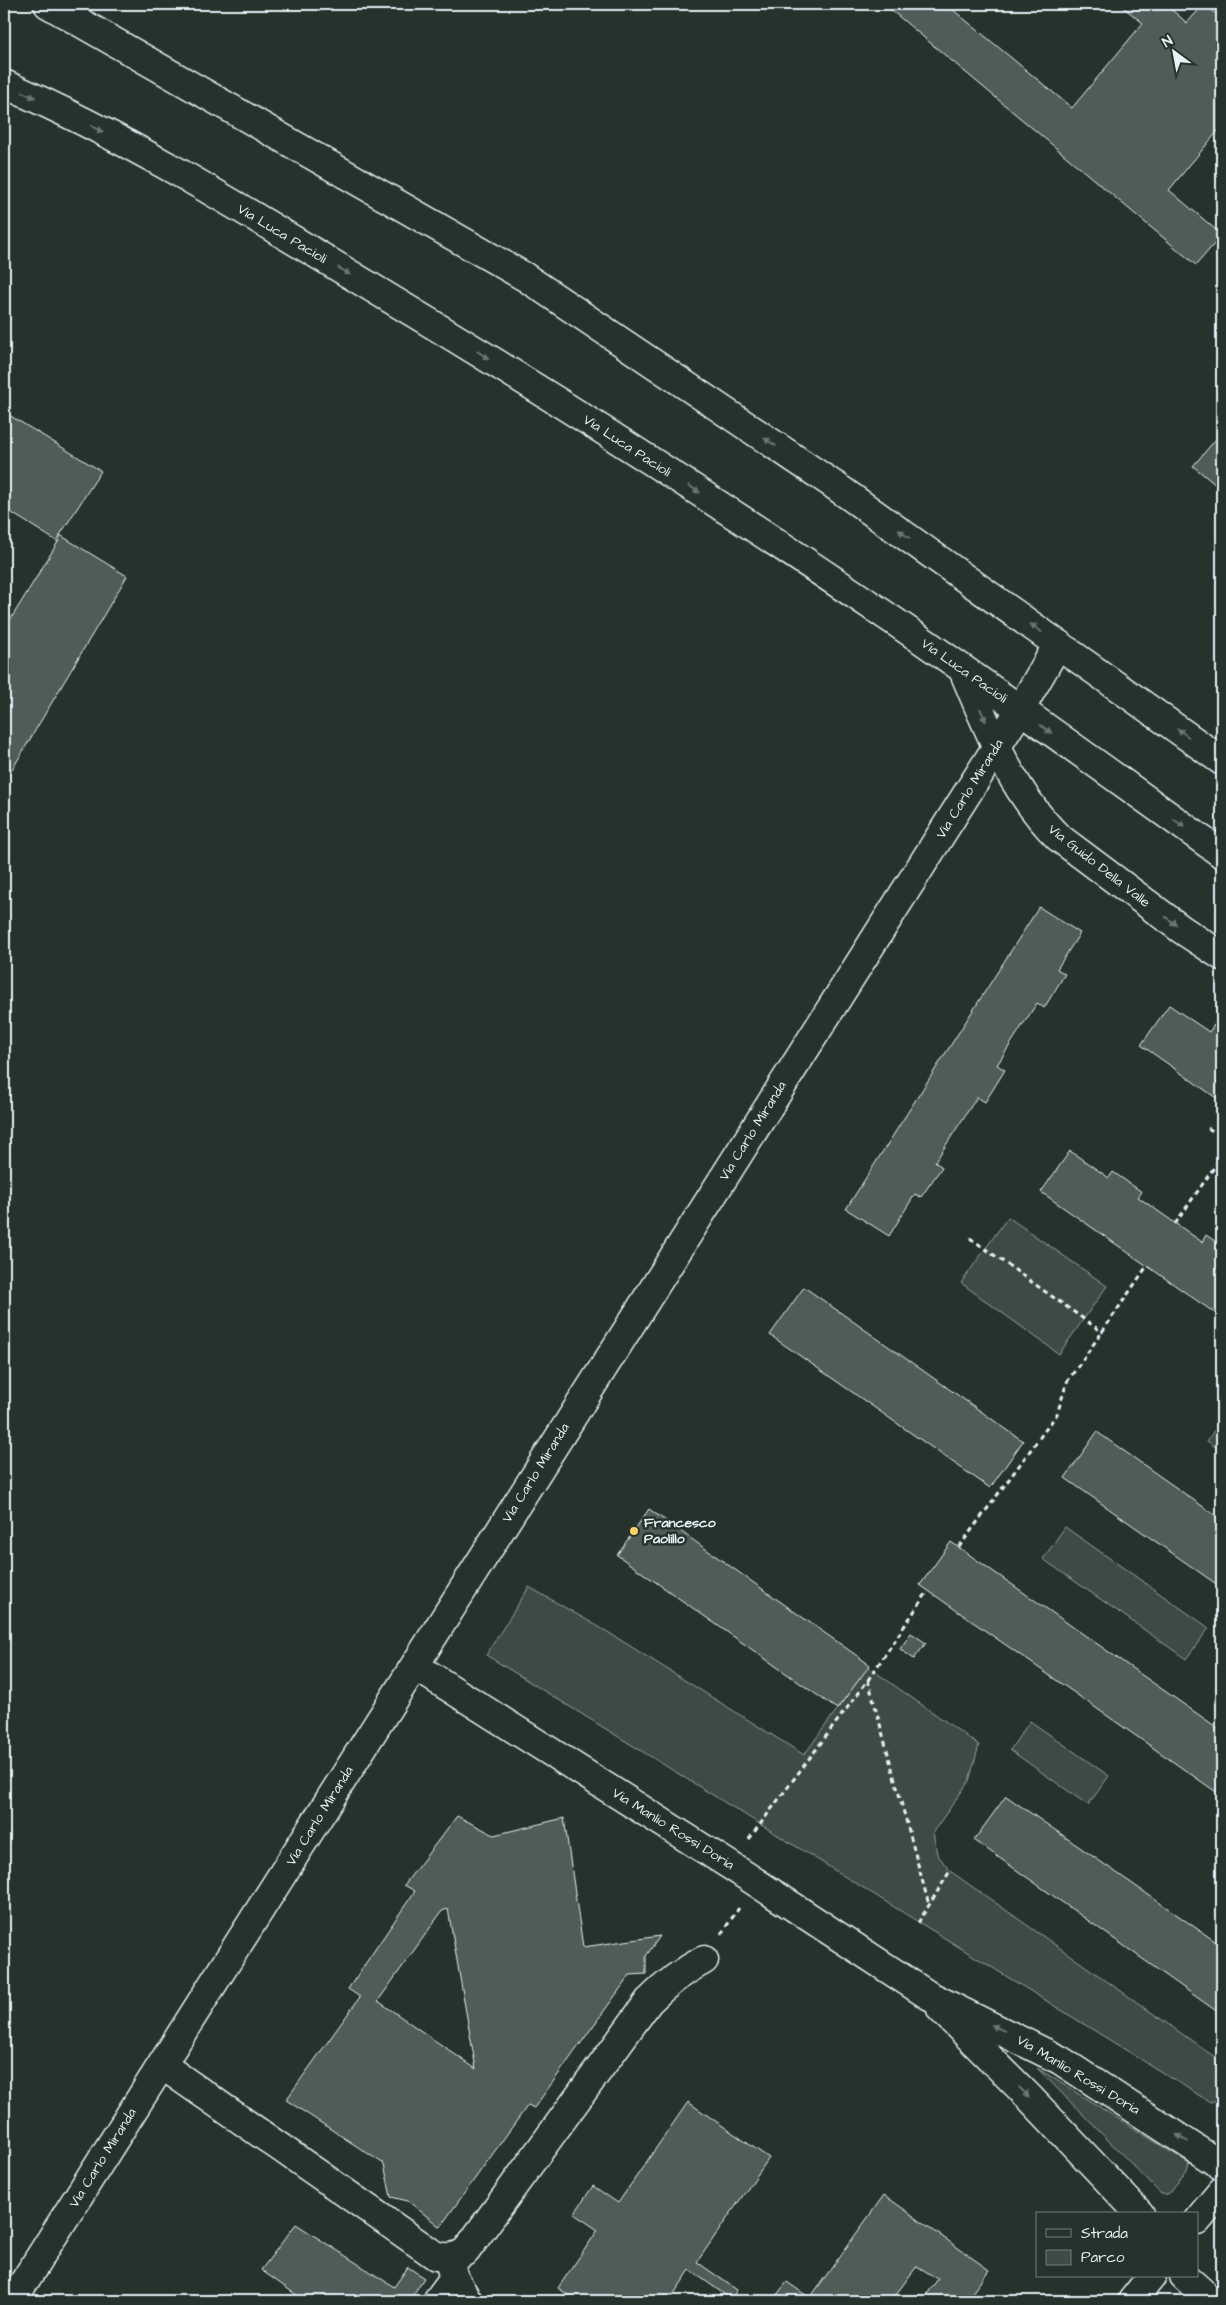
<svg xmlns="http://www.w3.org/2000/svg" width="1226" height="2305" font-family="'Architects Daughter',sans-serif">
	<style>
		.green { fill: #3e4b47; stroke: #939ea0 }
		.building { fill: #505c59; stroke: #e8f1f8; fill-rule: evenodd }
		.lines { fill: none; stroke-linecap: round; stroke-linejoin: round }
		.minor-casing { stroke: #e8f1f8; stroke-width: 31 }
		.major-casing { stroke: #e8f1f8; stroke-width: 31 }
		.path { stroke: #e8f1f8; stroke-width: 3; stroke-dasharray: 5 4; stroke-linecap: butt }
		.minor { stroke: #26332d; stroke-width: 28 }
		.major { stroke: #26332d; stroke-width: 28 }
		.oneway { fill: #6a7674 }
		.poi-dot { fill: #ffd166; stroke: #26332d; stroke-width: 2 }
		.labels { text-anchor: middle; dominant-baseline: central; stroke-width: 5; stroke-linejoin: round; paint-order: stroke }
		.street-label { font-size: 14px; fill: #e8f1f8; stroke: #26332d }
		.poi-label { font-size: 14px; font-weight: bold; fill: #e8f1f8; stroke: #26332d; text-anchor: start }
	</style>
	<rect width="100%" height="100%" fill="#26332d"/>
	<filter id="ink" filterUnits="userSpaceOnUse"><feTurbulence type="fractalNoise" baseFrequency=".02" numOctaves="2"/><feDisplacementMap in="SourceGraphic" scale="10" xChannelSelector="R" yChannelSelector="G"/><feConvolveMatrix kernelMatrix="1 2 1 2 8 2 1 2 1" color-interpolation-filters="sRGB"/></filter>
	<g filter="url(#ink)">
		<g class="green">
			<path d="M1008 1217 1107 1286 1059 1354 961 1283Z"/>
			<path d="M1222 1419V1452L1207 1441Z"/>
			<path d="M1065 1527 1209 1628 1186 1659 1043 1559Z"/>
			<path d="M529 1587 606 1631 804 1755 868 1667 979 1745 969 1781 933 1832 937 1854 950 1871 1222 2062V2102H1210L486 1655Z"/>
			<path d="M1030 1721 1109 1776 1088 1805 1010 1750Z"/>
			<path d="M1037 2068 1189 2163 1187 2171 1168 2194H1161Z"/>
		</g>
		<g class="building">
			<path d="M897 4H946L1072 108 1143 23 1119 4H1165L1187 23 1204 4 1222 19V126L1169 190 1222 235 1196 265 891 10Z"/>
			<path d="M4 412 101 471 60 535 58 542 4 508Z"/>
			<path d="M1222 432V490L1193 466Z"/>
			<path d="M60 535 127 576 4 783V630L58 542Z"/>
			<path d="M1039 907 1080 933 1057 969 1065 974 1044 1008 1037 1003 997 1065 1005 1070 985 1102 977 1097 935 1162 942 1167 921 1197 915 1194 889 1236 846 1209Z"/>
			<path d="M1169 1005 1209 1032 1214 1025 1222 1031V1102L1141 1045Z"/>
			<path d="M1070 1151 1109 1178 1113 1172 1142 1192 1138 1197 1202 1242 1206 1235 1222 1246V1318L1041 1192Z"/>
			<path d="M804 1287 1023 1441 990 1488 770 1335Z"/>
			<path d="M1097 1432 1222 1520V1588L1065 1478Z"/>
			<path d="M649 1509 870 1665 837 1709 617 1555Z"/>
			<path d="M951 1542 1222 1731V1796L920 1585Z"/>
			<path d="M911 1633 926 1643 914 1659 900 1649Z"/>
			<path d="M1006 1796 1222 1946V2015L974 1840Z"/>
			<path d="M457 1816 494 1835 564 1818 583 1947 660 1936 646 1956V1974L630 1975 534 2108 528 2105 440 2227 408 2201 391 2197 384 2164 286 2100 360 1997 348 1989 415 1891 404 1885ZM448 1909 476 2069 378 2001 442 1911Z"/>
			<path d="M688 2102 769 2158 697 2262 737 2290 731 2299 690 2270 669 2301H644L635 2295 631 2301H577L558 2288 598 2230 574 2214 593 2186 618 2203Z"/>
			<path d="M884 2195 989 2270 966 2301H922L938 2279 917 2266 891 2301H772L787 2282 810 2298Z"/>
			<path d="M296 2224 394 2287 408 2267 424 2278 409 2301H305L261 2270Z"/>
		</g>
		<g class="lines">
			<g class="minor-casing">
				<g id="minor">
					<path d="M963 670C988 729 1012 792 1058 837L1181 929 1222 956"/>
					<path d="M415 1666 731 1866 928 1995 1060 2060 1222 2166"/>
					<path d="M941 2009 1029 2097 1140 2214"/>
					<path d="M162 2065 436 2256C449 2258 455 2258 466 2251L649 2001C666 1984 683 1971 704 1960"/>
					<path d="M1197 2221 1222 2191"/>
					<path d="M448 2258 454 2278 468 2301"/>
					<path d="M1184 2276 1212 2301"/>
					<path d="M12 2301 1020 710 1058 644"/>
					<path d="M437 2301 454 2278"/>
					<path d="M1132 2301 1152 2276"/>
				</g>
			</g>
			<g class="major-casing">
				<g id="major">
					<path d="M48 4 525 277 834 485 1222 761"/>
					<path d="M4 84C137 142 260 220 384 295 556 398 725 507 891 619 1002 695 1112 775 1222 854"/>
				</g>
			</g>
			<g class="path">
				<path d="M1208 1128 1222 1137"/>
				<path d="M1175 1224 1222 1156"/>
				<path d="M970 1238 1102 1332 1147 1266"/>
				<path d="M959 1547 1057 1414 1067 1382 1102 1332"/>
				<path d="M868 1680 929 1905"/>
				<path d="M749 1839 868 1680 928 1591"/>
				<path d="M918 1923 950 1871"/>
				<path d="M721 1934 739 1908"/>
			</g>
			<use href="#minor" class="minor"/>
			<use href="#major" class="major"/>
		</g>
		<defs><path id="oneway-solid" d="M-6-.8H1V-3.2L6.5 0L1 3.2V.8H-6Z" transform="scale(1.25)"/></defs>
		<g class="oneway">
			<use href="#oneway-solid" transform="translate(29 95) rotate(23)"/>
			<use href="#oneway-solid" transform="translate(97 129) rotate(28)"/>
			<use href="#oneway-solid" transform="translate(344 271) rotate(31)"/>
			<use href="#oneway-solid" transform="translate(483 355) rotate(32)"/>
			<use href="#oneway-solid" transform="translate(770 442) rotate(-146)"/>
			<use href="#oneway-solid" transform="translate(694 489) rotate(33)"/>
			<use href="#oneway-solid" transform="translate(904 534) rotate(-145)"/>
			<use href="#oneway-solid" transform="translate(1036 628) rotate(-144)"/>
			<use href="#oneway-solid" transform="translate(983 715) rotate(67)"/>
			<use href="#oneway-solid" transform="translate(1046 729) rotate(35)"/>
			<use href="#oneway-solid" transform="translate(1183 733) rotate(-145)"/>
			<use href="#oneway-solid" transform="translate(1179 823) rotate(35)"/>
			<use href="#oneway-solid" transform="translate(1171 921) rotate(37)"/>
			<use href="#oneway-solid" transform="translate(998 2028) rotate(-155)"/>
			<use href="#oneway-solid" transform="translate(1024 2092) rotate(45)"/>
			<use href="#oneway-solid" transform="translate(1182 2138) rotate(-148)"/>
		</g>
	</g>
	<circle class="poi-dot" cx="634" cy="1531" r="5"/>
	<g class="labels">
		<g class="street-label">
			<text transform="translate(282 234) rotate(31)">Via Luca Pacioli</text>
			<text transform="translate(627 446) rotate(33)">Via Luca Pacioli</text>
			<text transform="translate(964 671) rotate(35)">Via Luca Pacioli</text>
			<text transform="translate(970 789) rotate(-58)">Via Carlo Miranda</text>
			<text transform="translate(1099 866) rotate(38)">Via Guido Della Valle</text>
			<text transform="translate(753 1131) rotate(-58)">Via Carlo Miranda</text>
			<text transform="translate(536 1473) rotate(-58)">Via Carlo Miranda</text>
			<text transform="translate(320 1816) rotate(-58)">Via Carlo Miranda</text>
			<text transform="translate(673 1829) rotate(32)">Via Manlio Rossi Doria</text>
			<text transform="translate(1078 2075) rotate(31)">Via Manlio Rossi Doria</text>
			<text transform="translate(103 2158) rotate(-58)">Via Carlo Miranda</text>
		</g>
		<g class="poi-label">
			<text x="644" y="1523">Francesco<tspan x="644" dy="16">Paolillo</tspan></text>
		</g>
	</g>
	<rect width="1226" height="2305" fill="none" stroke="#26332d" stroke-width="20"/>
	<rect x="10" y="10" width="1206" height="2285" fill="none" stroke="#e8f1f8" stroke-width="2" filter="url(#ink)"/>
	<rect x="1036" y="2212" width="162" height="65" fill="#26332d" stroke="#747f7e"/>
	<rect x="1046" y="2229" width="25" height="8" fill="#26332d" stroke="#747f7e"/>
	<text x="1081" y="2238" font-size="15" fill="#e8f1f8">Strada</text>
	<rect x="1046" y="2250" width="25" height="15" fill="#3e4b47" stroke="#747f7e"/>
	<text x="1081" y="2262" font-size="15" fill="#e8f1f8">Parco</text>
	<g transform="translate(1174 52) rotate(328)" stroke="#26332d" stroke-width="4" paint-order="stroke">
	<path d="M0-4L9 19L0 12L-9 19Z" fill="#e8f1f8"/>
	<text y="-8" font-size="14" font-weight="bold" text-anchor="middle" fill="#e8f1f8">N</text>
	</g>
</svg>
